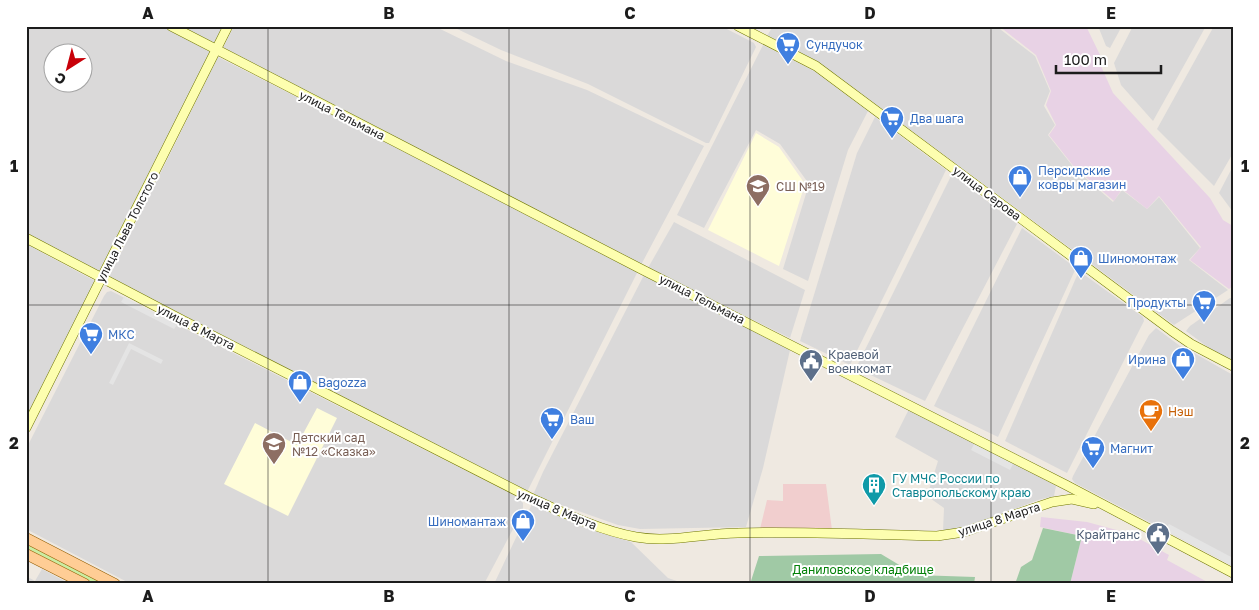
<svg xmlns="http://www.w3.org/2000/svg" width="1259" height="610" font-family="'Golos Text',sans-serif">
	<style>
		.residential { fill: #dad9d9; fill-rule: evenodd }
		.commercial { fill: #f1cece }
		.industrial { fill: #e8d2e5 }
		.education { fill: #fffdd9 }
		.grass { fill: #caeda2 }
		.cemetery { fill: #a0c9a5 }
		.parking { fill: #e4e4e4 }
		.lines { fill: none; stroke-linecap: round; stroke-linejoin: round }
		.secondary-casing { stroke: #6f7600; stroke-width: 10 }
		.primary-casing { stroke: #945d00; stroke-width: 11 }
		.secondary { stroke: #fdfeaf; stroke-width: 9 }
		.primary { stroke: #ffcd95; stroke-width: 10 }
		.grid { fill: none; stroke: #1c1c1c; stroke-width: 1; stroke-opacity: 0.55 }
		.labels { text-anchor: middle; dominant-baseline: central; stroke-width: 4; stroke-linejoin: round; paint-order: stroke }
		.shop-label { font-size: 12px; fill: #366cbe; stroke: #fff; text-anchor: start }
		.street-label { font-size: 12px; fill: #1c1c1c; stroke: #fff }
		.education-label { font-size: 12px; fill: #785e54; stroke: #fff; text-anchor: start }
		.service-label { font-size: 12px; fill: #4e5e75; stroke: #fff; text-anchor: start }
		.food-label { font-size: 12px; fill: #c56008; stroke: #fff; text-anchor: start }
		.culture-label { font-size: 12px; fill: #0d838f; stroke: #fff; text-anchor: start }
		.park-label { font-size: 12px; fill: #038108; stroke: #fff }
		.neatline { fill: none; stroke: #1c1c1c; stroke-width: 2 }
		.grid-label { font-size: 16px; text-anchor: middle; font-weight: bold; fill: #1c1c1c }
	</style>
	<rect width="100%" height="100%" fill="#efe9e1"/>
	<g class="residential">
		<path d="M26 26H161L210 52 99 272 26 233ZM52 52H82V82H52Z"/>
		<path d="M182 26H224L215 44Z"/>
		<path d="M234 26H434L506 61 587 90 704 146 641 265 223 48Z"/>
		<path d="M451 26H721L754 43 756 47 709 143H706L588 84 501 50Z"/>
		<path d="M773 26H996L1035 56 1050 91 1044 106 1055 125 1048 135 1075 169 1113 202 1122 190 1147 209 1159 197 1200 248 1189 260 1228 290 1174 325 835 74 767 36Z"/>
		<path d="M1098 26H1122L1110 48 1106 46Z"/>
		<path d="M1133 26H1206L1153 121 1121 85 1114 63Z"/>
		<path d="M1214 26H1233V153L1214 186 1157 129Z"/>
		<path d="M763 45 814 71 868 111 848 150 808 281 783 269 809 184 780 144 756 130 704 228 677 215Z"/>
		<path d="M218 57 638 271 527 492 109 277Z"/>
		<path d="M875 117 946 170 850 365 800 341 857 153Z"/>
		<path d="M1233 166V212L1219 193Z"/>
		<path d="M952 174 1017 224 925 401 856 368Z"/>
		<path d="M674 222 805 290 790 338 648 268Z"/>
		<path d="M1022 228 1076 268 998 437 934 406Z"/>
		<path d="M26 244 95 281 26 417Z"/>
		<path d="M1079 271 1143 317 1144 321 1067 473 1005 441Z"/>
		<path d="M644 275 790 350 763 468 746 527 640 529 618 525 533 495 543 472Z"/>
		<path d="M111 291 516 496 523 503V510L484 584H131L26 529V449L104 296 107 292Z"/>
		<path d="M1230 298H1233V362L1216 353 1186 331 1190 326Z"/>
		<path d="M1156 328 1184 349 1194 353 1233 375V566L1075 483 1072 479 1073 476 1149 335Z"/>
		<path d="M909 409 1018 465 1056 486 1054 496 1038 500 957 531H943L944 508 927 496 938 461 895 437Z"/>
		<path d="M532 504 585 528 631 542 668 578 686 584H494Z"/>
		<path d="M42 569 70 584H26V576L35 581Z"/>
	</g>
	<path class="commercial" d="M783 484H826L832 530 760 529 767 500 783 501Z"/>
	<g class="industrial">
		<path d="M999 26H1086L1100 55 1101 66 1113 93 1210 198 1223 220 1233 226V286L1229 289 1190 260 1201 247 1159 196 1147 209 1122 189 1114 201 1075 168 1049 135 1056 125 1046 105 1051 91 1036 55Z"/>
		<path d="M1041 517 1087 522 1124 532 1125 531 1169 555 1167 560 1211 584H1070L1082 536 1040 527Z"/>
	</g>
	<g class="education">
		<path d="M756 133 779 147 805 184 779 266 708 230Z"/>
		<path d="M317 408 337 418 288 516 224 484 255 423 297 445Z"/>
	</g>
	<path class="grass" d="M26 543 105 584H96L26 548Z"/>
	<g class="cemetery">
		<path d="M1043 528 1082 536 1070 584H1015L1021 567 1032 560Z"/>
		<path d="M881 554 916 575 975 577 974 584H750L759 556Z"/>
	</g>
	<g class="parking">
		<path d="M124 297 177 325 174 329 121 302Z"/>
		<path d="M129 343 163 360 161 364 131 349 113 385 109 383Z"/>
		<path d="M975 442 1014 462 1010 470 971 450Z"/>
		<path d="M1169 524 1233 558V566L1165 530Z"/>
	</g>
	<g class="lines">
		<g class="secondary-casing">
			<g id="secondary">
				<path d="M171 26 643 270 1066 485 1233 573"/>
				<path d="M738 26 816 66 1172 331 1191 344 1233 366"/>
				<path d="M26 238 182 320 529 497C564 513 598 530 636 537 669 543 705 533 738 533 804 531 871 535 937 536L964 532 1052 502 1072 499 1094 504"/>
				<path d="M26 428 228 26"/>
			</g>
		</g>
		<g class="primary-casing">
			<g id="primary">
				<path d="M26 538 115 584"/>
				<path d="M26 554 85 584"/>
			</g>
		</g>
		<use href="#secondary" class="secondary"/>
		<use href="#primary" class="primary"/>
	</g>
	<path class="grid" d="M268 26V584M509 26V584M750 26V584M991 26V584M26 305H1233"/>
	<defs>
		<g id="supermarket-pin" transform="scale(1.25)"><path d="M0 17L-7.5 6A9.5 9.5 0 1 1 7.5 6Z" fill="#3f7fe0" stroke="#fff"/><path d="M-6-5.5h2.5l.6 2H6L4.5 2H-2.5L-4.4-4H-6ZM-1.5 3.2a1.3 1.3 0 1 0 .1 0ZM3 3.2a1.3 1.3 0 1 0 .1 0Z" fill="#fff"/></g>
		<g id="shop-pin" transform="scale(1.25)"><path d="M0 17L-7.5 6A9.5 9.5 0 1 1 7.5 6Z" fill="#3f7fe0" stroke="#fff"/><path d="M-5-2.5h2.3a2.7 3.5 0 0 1 5.4 0H5L5.5 6h-11ZM-1.5-2.5h3a1.5 2.3 0 0 0-3 0Z" fill="#fff"/></g>
		<g id="school-pin" transform="scale(1.25)"><path d="M0 17L-7.5 6A9.5 9.5 0 1 1 7.5 6Z" fill="#8d6e63" stroke="#fff"/><path d="M0-5L7-2L0 1L-7-2ZM-4 1L0 2.5L4 1V4Q0 6-4 4Z" fill="#fff"/></g>
		<g id="civic-pin" transform="scale(1.25)"><path d="M0 17L-7.5 6A9.5 9.5 0 1 1 7.5 6Z" fill="#5c6f8a" stroke="#fff"/><path d="M-.6-6.5H3V-4.5H.6V-3L4-1V1h2V6H-6V1h2V-1L-.6-3ZM-1.2 2.5V6h2.4V2.5Z" fill="#fff"/></g>
		<g id="cafe-pin" transform="scale(1.25)"><path d="M0 17L-7.5 6A9.5 9.5 0 1 1 7.5 6Z" fill="#e8710a" stroke="#fff"/><path d="M-5.5-4.5H6V0H3Q3 3.5 0 3.5H-2.5Q-5.5 3.5-5.5 0ZM3-3.2v2h1.7v-2ZM-6 4.5H4V6H-6Z" fill="#fff"/></g>
		<g id="building-pin" transform="scale(1.25)"><path d="M0 17L-7.5 6A9.5 9.5 0 1 1 7.5 6Z" fill="#0f9aa8" stroke="#fff"/><path d="M-4-6H4V6H1V3H-1V6H-4ZM-2.5-4.3h1.7v1.8h-1.7ZM.8-4.3h1.7v1.8H.8ZM-2.5-1h1.7V.8h-1.7ZM.8-1h1.7V.8H.8Z" fill="#fff"/></g>
	</defs>
	<g fill-rule="evenodd">
		<use href="#supermarket-pin" x="788" y="44"/>
		<use href="#supermarket-pin" x="892" y="118"/>
		<use href="#shop-pin" x="1020" y="177"/>
		<use href="#school-pin" x="758" y="186"/>
		<use href="#shop-pin" x="1081" y="258"/>
		<use href="#supermarket-pin" x="1204" y="302"/>
		<use href="#supermarket-pin" x="91" y="334"/>
		<use href="#shop-pin" x="1183" y="359"/>
		<use href="#civic-pin" x="811" y="361"/>
		<use href="#shop-pin" x="300" y="382"/>
		<use href="#cafe-pin" x="1151" y="411"/>
		<use href="#supermarket-pin" x="552" y="419"/>
		<use href="#school-pin" x="274" y="444"/>
		<use href="#supermarket-pin" x="1093" y="448"/>
		<use href="#building-pin" x="874" y="485"/>
		<use href="#shop-pin" x="523" y="521"/>
		<use href="#civic-pin" x="1158" y="534"/>
	</g>
	<g class="labels">
		<g class="shop-label">
			<text x="806" y="44">Сундучок</text>
			<text x="910" y="118">Два шага</text>
			<text x="1038" y="170">Персидские<tspan x="1038" dy="14">ковры магазин</tspan></text>
			<text x="1098" y="258">Шиномонтаж</text>
			<text x="1186" y="302" text-anchor="end">Продукты</text>
			<text x="108" y="334">МКС</text>
			<text x="1166" y="359" text-anchor="end">Ирина</text>
			<text x="318" y="382">Bagozza</text>
			<text x="570" y="419">Ваш</text>
			<text x="1110" y="448">Магнит</text>
			<text x="506" y="521" text-anchor="end">Шиномантаж</text>
		</g>
		<g class="street-label">
			<text transform="translate(342 115) rotate(27)">улица Тельмана</text>
			<text transform="translate(987 193) rotate(37)">улица Серова</text>
			<text transform="translate(127 227) rotate(-63)">улица Льва Толстого</text>
			<text transform="translate(702 299) rotate(27)">улица Тельмана</text>
			<text transform="translate(196 327) rotate(27)">улица 8 Марта</text>
			<text transform="translate(557 509) rotate(23)">улица 8 Марта</text>
			<text transform="translate(999 519) rotate(-18)">улица 8 Марта</text>
		</g>
		<g class="education-label">
			<text x="776" y="186">СШ №19</text>
			<text x="292" y="437">Детский сад<tspan x="292" dy="14">№12 «Сказка»</tspan></text>
		</g>
		<g class="service-label">
			<text x="828" y="354">Краевой<tspan x="828" dy="14">военкомат</tspan></text>
			<text x="1140" y="534" text-anchor="end">Крайтранс</text>
		</g>
		<g class="food-label">
			<text x="1168" y="411">Нэш</text>
		</g>
		<g class="culture-label">
			<text x="892" y="478">ГУ МЧС России по<tspan x="892" dy="14">Ставропольскому краю</tspan></text>
		</g>
		<g class="park-label">
			<text x="863" y="569">Даниловское кладбище</text>
		</g>
	</g>
	<rect width="1259" height="610" fill="none" stroke="#ffffff" stroke-width="55"/>
	<g transform="translate(68 68) rotate(216)"><circle r="24" fill="#ffffff" stroke="#a4a4a4"/>
	<path d="M0-4L9 19L0 12L-9 19Z" fill="#c80009"/>
	<text y="-8" font-size="14" font-weight="bold" text-anchor="middle" fill="#1c1c1c">С</text>
	</g>
	<path d="M1056 65v8h105v-8" fill="none" stroke="#1c1c1c" stroke-width="2.5"/>
	<text x="1064" y="65" font-size="15" fill="#1c1c1c" stroke="#ffffff" stroke-width="4" paint-order="stroke">100 m</text>
	<rect x="28" y="28" width="1204" height="554" class="neatline"/>
	<g class="grid-label">
		<text x="148" y="19">A</text>
		<text x="389" y="19">B</text>
		<text x="630" y="19">C</text>
		<text x="870" y="19">D</text>
		<text x="1111" y="19">E</text>
		<text x="14" y="172">1</text>
		<text x="1245" y="172">1</text>
		<text x="14" y="449">2</text>
		<text x="1245" y="449">2</text>
		<text x="148" y="602">A</text>
		<text x="389" y="602">B</text>
		<text x="630" y="602">C</text>
		<text x="870" y="602">D</text>
		<text x="1111" y="602">E</text>
	</g>
</svg>
